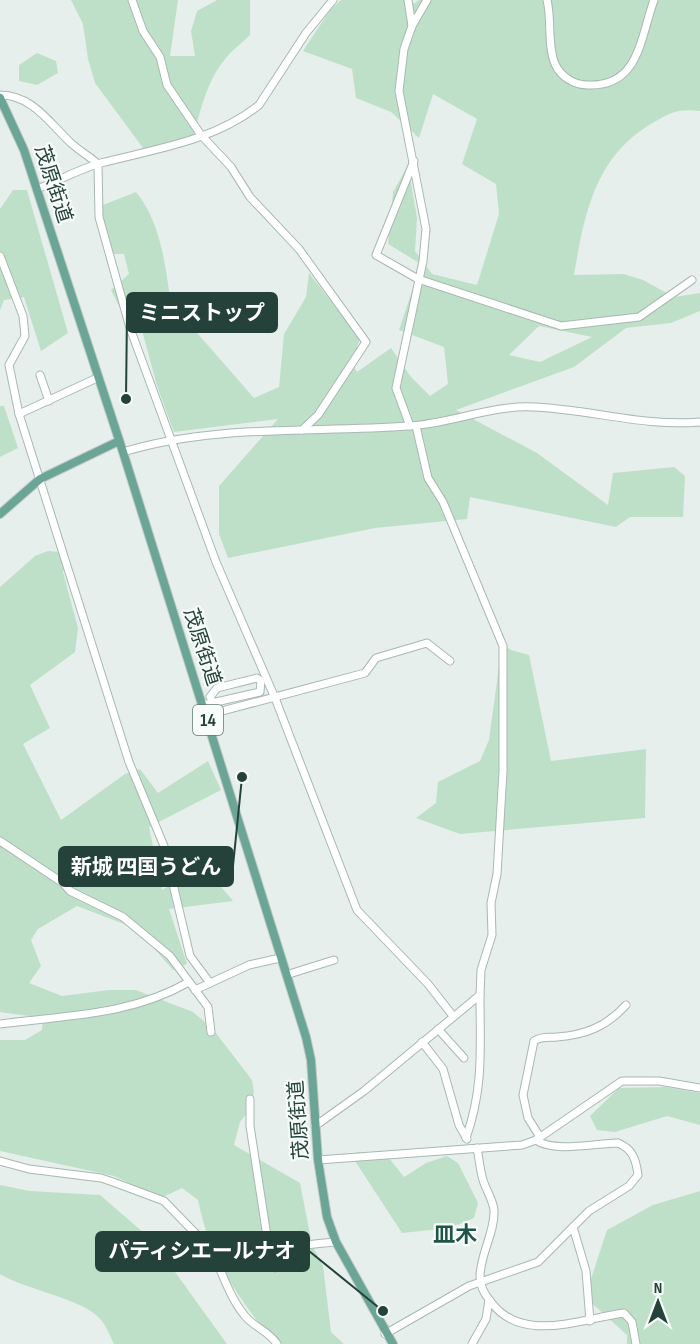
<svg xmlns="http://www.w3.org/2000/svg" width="700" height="1344" font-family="'Sofia Sans Condensed','Noto Sans JP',sans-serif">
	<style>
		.green { fill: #bfe0c8; fill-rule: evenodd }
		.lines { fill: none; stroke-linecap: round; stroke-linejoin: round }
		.minor-casing { stroke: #a8b8b2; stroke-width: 9 }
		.major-casing { stroke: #c2cac8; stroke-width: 10 }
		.minor { stroke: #fff; stroke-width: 7 }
		.major { stroke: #6aa596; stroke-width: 8 }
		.labels { text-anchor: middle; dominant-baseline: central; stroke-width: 4.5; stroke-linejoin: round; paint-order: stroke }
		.shield { fill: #f7fbf9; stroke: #637a73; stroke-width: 1.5 }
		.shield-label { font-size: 18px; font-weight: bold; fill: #24423a }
		.street-label { font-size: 20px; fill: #24423a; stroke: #f7fbf9 }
		.quarter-label { font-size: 22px; font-weight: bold; fill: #1f5548; stroke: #f7fbf9 }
		.leader { fill: none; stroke: #24423a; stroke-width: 2 }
		.callout-dot { fill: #24423a; stroke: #f7fbf9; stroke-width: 2 }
		.callout { fill: #24423a; stroke: #24423a; stroke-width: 2 }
		.callout-label { font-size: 21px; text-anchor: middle; font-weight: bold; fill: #fff }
	</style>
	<rect width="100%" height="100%" fill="#e6efeb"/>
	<g class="green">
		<path d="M71 0H178L170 56H195L191 31 197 11 217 0H250V35C242 43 233 49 226 58 206 81 199 115 192 144L149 156 95 83 88 59 83 24Z"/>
		<path d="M341 0H405L413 4 419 0H700V111C676 108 669 113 649 125 594 159 584 216 574 275L624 274 643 280 674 297 700 293V311L671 323 626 328 574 367 456 410 537 453 608 505 613 473 674 467 685 476 683 517H630L616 527 470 497 467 519 375 528 228 558 219 534V486L278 419 174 432 157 386 140 323 191 326 254 398 279 387 284 334 306 297 309 273 340 313 362 332 352 363 357 372 391 348 411 377 430 396 448 384 444 347 399 330 421 264 388 244 393 192 408 165 417 218 415 251 432 274 477 285 499 214 496 184 462 164 477 119 433 94 419 138 391 112 356 98 352 69 303 51 330 10ZM539 326 592 337 540 362 509 355Z"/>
		<path d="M37 53 56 61 58 73 37 85 19 81V65Z"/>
		<path d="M13 190H27L68 333 41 351 24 297 4 300 0 310V209Z"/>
		<path d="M136 192C161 222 166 268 171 306L125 318 111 290 129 274 124 254H111L98 207Z"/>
		<path d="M0 406H4L18 448 0 457Z"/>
		<path d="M48 551 60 552 66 560 63 572 78 628 75 652 30 685 50 728 23 744 61 820 125 774 140 769 158 793 208 761 221 790 149 827 162 890 203 865 233 901 169 909 187 964 173 970 137 929 77 906 38 929 31 940 41 966 29 983 62 996 109 990H136L193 1012 212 1028 252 1080 254 1092 250 1109 240 1122 234 1145 300 1183 312 1245 323 1266 331 1332 344 1344H277L269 1337C234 1290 210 1259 198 1200L182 1188 161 1198 114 1176 0 1151V1040H25L42 1030 43 1018 0 1012V587L35 556Z"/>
		<path d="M502 644 511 650 529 655 551 761 646 749 645 818 460 834 416 818 436 803 438 782 480 761 489 740Z"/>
		<path d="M666 1087 700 1093V1125L667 1116 615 1132 597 1130 590 1116 619 1088Z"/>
		<path d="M357 1152 385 1153 404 1177 426 1163 447 1156 458 1163 478 1203 474 1218 449 1228 402 1233 355 1161Z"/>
		<path d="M0 1185 30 1191 100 1195 152 1240 227 1344H114C110 1336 106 1325 100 1319 84 1299 26 1290 0 1274Z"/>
		<path d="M700 1191V1344H627V1335L585 1297 607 1230 653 1205Z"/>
	</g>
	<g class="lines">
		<g class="minor-casing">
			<g id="minor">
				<path d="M132 0 143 31 160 57 167 85 201 135 231 167 250 197 299 249 366 342 318 415 302 430"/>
				<path d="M408 0 412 26"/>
				<path d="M547 0C552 20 547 45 555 64 561 77 574 85 588 85 639 87 640 39 654 0"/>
				<path d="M0 95C33 95 50 124 72 144 80 151 90 157 98 164"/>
				<path d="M414 161 376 255 418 279 561 326 639 317 692 280"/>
				<path d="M98 164 99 217 130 328 216 562 275 698 357 910 428 984 453 1016"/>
				<path d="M37 189C58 181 79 169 101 163 155 149 214 141 259 105L306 33 333 0"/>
				<path d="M0 256 23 316 25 336 9 365 19 414 129 762 164 846 190 956 210 983"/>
				<path d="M40 375 49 401"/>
				<path d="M19 414 97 378"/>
				<path d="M410 426 396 388 423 261 426 229 399 91 404 49 412 26 427 0"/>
				<path d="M123 452C214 424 313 433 408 426 450 424 490 405 533 407 590 409 643 427 700 422"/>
				<path d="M203 705 260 692 261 681 257 678 217 688 210 697 213 703"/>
				<path d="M207 715 365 673 376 658 427 643 450 661"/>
				<path d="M0 841 63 883 70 891 123 917 170 956 208 1007 211 1032"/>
				<path d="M286 975 334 960"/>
				<path d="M195 990 249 965 280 958"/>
				<path d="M0 1024C67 1015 129 1016 189 982"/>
				<path d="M438 1029 464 1058"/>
				<path d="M422 1042 443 1069 459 1125 467 1139"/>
				<path d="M250 1099V1126L268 1243 279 1257"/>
				<path d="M315 1126 364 1091 480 995 481 970 492 935 491 903 497 874 503 771V646L443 502 428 478 416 426"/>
				<path d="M540 1137 528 1118 523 1095 534 1041C542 1036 549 1038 557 1037 586 1035 607 1026 626 1005"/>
				<path d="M466 1138C484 1087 480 1048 480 995"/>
				<path d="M477 1148C479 1158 480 1170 483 1180 486 1190 493 1200 494 1210 495 1233 480 1254 480 1277 480 1287 485 1295 491 1302 522 1344 580 1319 624 1313L632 1322 636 1344"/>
				<path d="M318 1160 522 1145 536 1140 622 1081H659L700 1088"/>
				<path d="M0 1161 29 1169 101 1178 113 1182 164 1201 198 1236 207 1240C220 1265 227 1294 245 1316 255 1328 269 1331 277 1344"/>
				<path d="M573 1227 586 1271 590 1321"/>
				<path d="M275 1268C277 1243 318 1244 336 1242"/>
				<path d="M385 1334 469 1286 538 1262 589 1211 629 1186 638 1175C636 1160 633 1149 618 1143 596 1143 554 1153 536 1140"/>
				<path d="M472 1344 486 1319 489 1300"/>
			</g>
		</g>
		<g class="major-casing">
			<g id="major">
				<path d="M0 98 24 150 123 452 306 1037 311 1060 318 1160 327 1217 336 1242 393 1344"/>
				<path d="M0 514 40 479 119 441"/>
			</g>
		</g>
		<use href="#minor" class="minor"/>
		<use href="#major" class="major"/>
	</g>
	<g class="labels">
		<rect class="shield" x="193" y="705" width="30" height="30" rx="4.5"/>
		<g class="shield-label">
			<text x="208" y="720">14</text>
		</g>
		<g class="street-label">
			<text transform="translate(53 184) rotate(72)">茂原街道</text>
			<text transform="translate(202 647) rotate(72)">茂原街道</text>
			<text transform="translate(299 1120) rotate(-94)">茂原街道</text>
		</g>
		<g class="quarter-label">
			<text x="455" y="1235">皿木</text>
		</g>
	</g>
	<path class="leader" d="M126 399L127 312M242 777L233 866M383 1311L309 1251"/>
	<g class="callout-dot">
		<circle cx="126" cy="399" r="6"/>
		<circle cx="242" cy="777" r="6"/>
		<circle cx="383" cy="1311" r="6"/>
	</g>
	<g class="callout">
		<rect x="127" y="293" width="150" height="39" rx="6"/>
		<rect x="59" y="847" width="174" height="39" rx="6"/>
		<rect x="96" y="1232" width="213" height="39" rx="6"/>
	</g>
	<g class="callout-label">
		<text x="202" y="320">ミニストップ</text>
		<text x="146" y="874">新城 四国うどん</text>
		<text x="202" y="1258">パティシエールナオ</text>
	</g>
	<g transform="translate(658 1302)" stroke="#f7fbf9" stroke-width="4.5" paint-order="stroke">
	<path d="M0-4.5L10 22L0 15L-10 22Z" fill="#24423a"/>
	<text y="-9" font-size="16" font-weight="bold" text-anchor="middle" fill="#24423a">N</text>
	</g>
</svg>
